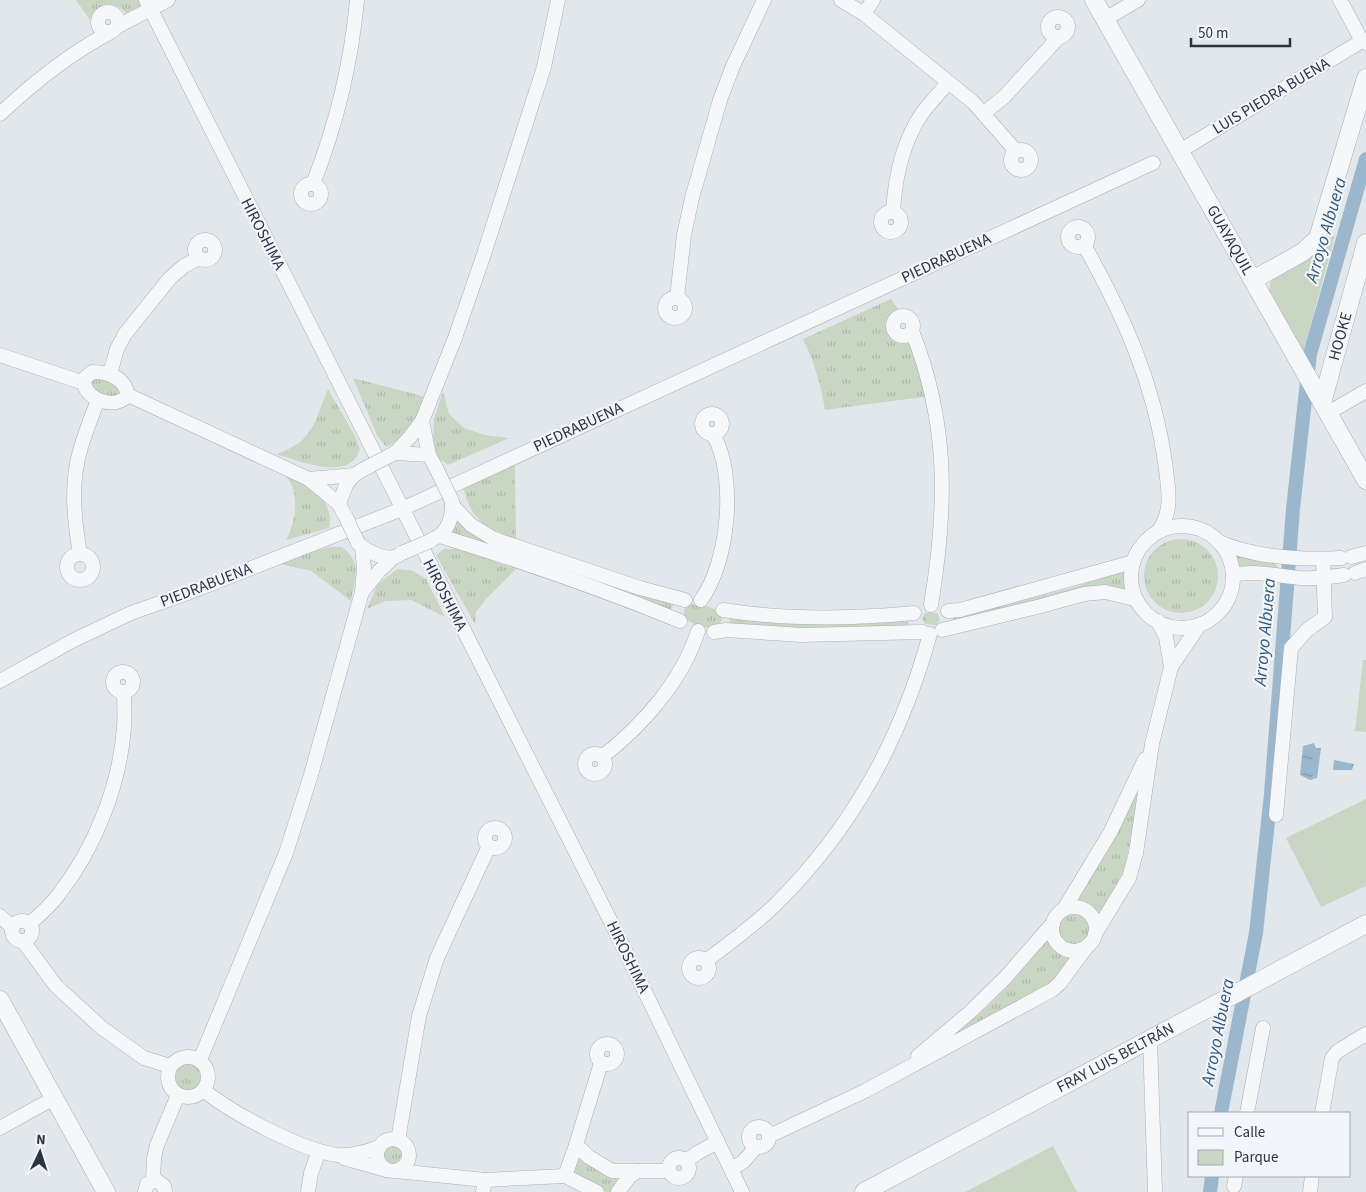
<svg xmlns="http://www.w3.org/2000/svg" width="1366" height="1192" font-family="'Source Sans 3',sans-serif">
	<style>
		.grass { fill: url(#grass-tufts) }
		.park { fill: #c9d6c3 }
		.water { fill: url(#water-ripples) }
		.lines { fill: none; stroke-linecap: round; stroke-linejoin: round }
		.canal { stroke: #9bb7ce; stroke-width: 14 }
		.minor-casing { stroke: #a7aeb7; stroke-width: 15 }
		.tertiary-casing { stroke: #a7aeb7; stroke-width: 19 }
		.minor { stroke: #f6f7f9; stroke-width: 14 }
		.tertiary { stroke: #f6f7f9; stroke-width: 18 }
		.minor-bridge-casing { stroke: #a7aeb7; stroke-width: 15; stroke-linecap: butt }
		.minor-bridge { stroke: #f6f7f9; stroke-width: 14 }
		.labels { text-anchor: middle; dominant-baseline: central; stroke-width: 4.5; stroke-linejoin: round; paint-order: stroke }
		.street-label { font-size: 16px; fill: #293545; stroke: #f2f5f9 }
		.water-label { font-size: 18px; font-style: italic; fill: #2f577d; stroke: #f2f5f9 }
	</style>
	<defs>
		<pattern id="grass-tufts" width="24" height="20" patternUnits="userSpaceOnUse" patternTransform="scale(1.25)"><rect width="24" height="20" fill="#c9d6c3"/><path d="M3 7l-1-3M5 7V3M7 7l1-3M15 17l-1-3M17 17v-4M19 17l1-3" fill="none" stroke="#adb8a9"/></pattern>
		<pattern id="water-ripples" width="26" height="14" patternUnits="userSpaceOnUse" patternTransform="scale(1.25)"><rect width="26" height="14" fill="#9bb7ce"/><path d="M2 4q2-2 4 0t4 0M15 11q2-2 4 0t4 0" fill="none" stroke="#7e96a9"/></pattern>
	</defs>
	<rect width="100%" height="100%" fill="#e2e7ec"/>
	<g class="grass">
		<path d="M76 0H140L143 7 127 14C114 0 99 1 90 20Z"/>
		<path d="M891 299 898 309 892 312 886 321 889 333 892 338 908 343 914 347 930 396 825 410C821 385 814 361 803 339Z"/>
		<path d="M92 378 113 379 123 394 117 398 96 394 89 382Z"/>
		<path d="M353 378 426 397C417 418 407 437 386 447L377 435Z"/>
		<path d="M328 389 355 436 360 450C358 453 356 458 354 460 336 477 296 460 276 454 314 442 314 422 328 389Z"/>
		<path d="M443 391 449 414 464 428 485 435 509 438 448 465 438 458 433 441 434 419Z"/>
		<path d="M515 465 516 540C486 527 473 523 463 488Z"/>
		<path d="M282 471C306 483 335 497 329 528L286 540C294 525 298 505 293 488 291 482 286 476 282 471Z"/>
		<path d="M457 519 675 602 672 607 671 611 452 535Z"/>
		<circle cx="1181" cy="576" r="37"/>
		<path d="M330 547H342C363 564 355 577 351 601L311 571 280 564 311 552Z"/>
		<path d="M444 549H460L516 569 486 599 476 612 475 624 436 555Z"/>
		<path d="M1232 550 1274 562 1278 568 1258 566 1238 568Z"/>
		<path d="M1129 567 1127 579 1130 591 953 622V616C1009 603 1077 591 1129 567Z"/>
		<path d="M397 569 413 571 426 579 445 617 411 600 385 601 367 609 377 585Z"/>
		<path d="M694 604C706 605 717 607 722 619 716 635 693 626 684 617V610L688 605Z"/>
		<path d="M932 612 938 614 940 620 936 625 925 624 922 618 925 613Z"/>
		<path d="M730 619 769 622 909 620 908 627 811 630 729 625Z"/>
		<path d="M1143 773 1125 868 1098 921V914C1090 907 1083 905 1073 902Z"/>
		<circle cx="1074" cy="928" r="16"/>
		<path d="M1047 933C1054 947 1060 952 1075 954L1055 980 986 1021 939 1045C961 1028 983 1012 1002 992 1020 975 1033 953 1047 933Z"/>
		<circle cx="188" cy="1076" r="15"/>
		<circle cx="393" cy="1155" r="11"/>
		<path d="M580 1159 617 1179 618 1183 614 1192H606L573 1172 576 1160Z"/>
	</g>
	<g class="park">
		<path d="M1328 236H1335L1303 353 1269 291 1270 283 1276 276 1314 253Z"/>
		<path d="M1363 660H1366V732L1355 731Z"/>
		<path d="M1366 799V886L1321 907 1286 838Z"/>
		<path d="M1053 1146 1077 1192H965Z"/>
	</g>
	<g class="water">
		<path d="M1314 743 1316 748H1321L1317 778 1310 780 1300 775 1303 746Z"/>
		<path d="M1334 760 1354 764 1352 770H1333Z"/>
	</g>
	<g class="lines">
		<g class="canal">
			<path d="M1221 1113 1256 933 1271 794 1293 509 1310 354 1366 159"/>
			<path d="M1210 1192 1212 1176"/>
		</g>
		<g class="minor-casing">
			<g id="minor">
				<path d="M146 0 614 928 742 1192"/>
				<path d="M841 0 864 14 973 102 1016 151"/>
				<path d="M1340 0 1362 41 1366 43"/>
				<circle cx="108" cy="22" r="10"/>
				<path d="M864 14 873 0"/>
				<circle cx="1058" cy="27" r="10"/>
				<path d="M1105 19 1138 0"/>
				<path d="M118 26 168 0"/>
				<path d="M984 113 1004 97 1059 37"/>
				<path d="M0 114C33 83 69 54 109 33"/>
				<circle cx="1021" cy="160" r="10"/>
				<path d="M1180 151 1362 41"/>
				<circle cx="311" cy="194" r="10"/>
				<path d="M313 184C337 123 351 66 357 0"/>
				<circle cx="891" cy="222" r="10"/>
				<path d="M893 212C895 177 902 142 923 112 931 102 940 92 948 83"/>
				<circle cx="1078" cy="237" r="10"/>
				<circle cx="205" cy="250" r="10"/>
				<path d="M1084 245C1123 314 1154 383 1165 462 1168 488 1174 510 1158 532"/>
				<circle cx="675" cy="308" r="10"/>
				<path d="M677 298 684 235 692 198 720 100 733 66 764 0"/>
				<circle cx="903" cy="326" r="10"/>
				<path d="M912 331C949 424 947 508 931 605"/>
				<path d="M0 355 84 383"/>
				<path d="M92 372C109 372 124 377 128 395 116 410 87 401 84 383L86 377Z"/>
				<path d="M110 374 117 349 125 334 170 278 184 266 199 258"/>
				<path d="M128 395 309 479"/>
				<path d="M1328 413 1366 391"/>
				<circle cx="712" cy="424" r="10"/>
				<path d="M422 421 429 455"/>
				<path d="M395 453 429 455 437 470"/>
				<path d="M389 456 395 453 410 437 422 421 455 338 483 257 544 67 558 0"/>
				<path d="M339 504 309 479 354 475 364 469"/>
				<path d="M452 505 471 525 494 539 640 588 685 600"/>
				<path d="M343 512 339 504 346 485 354 475"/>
				<circle cx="1182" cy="577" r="51"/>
				<path d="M440 536C521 561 602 589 680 621"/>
				<path d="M433 539C448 533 453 517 452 501"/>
				<path d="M1219 542C1256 558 1300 560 1341 558"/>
				<path d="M358 543C365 550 384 560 394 557 397 557 399 554 402 553"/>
				<circle cx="80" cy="567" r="13"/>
				<path d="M80 554C74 518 70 483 81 447 86 431 92 415 98 400"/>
				<path d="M1351 557 1366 553"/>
				<path d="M1355 573 1366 569"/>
				<path d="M1233 575C1255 570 1278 576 1300 578 1315 579 1330 577 1344 575"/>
				<path d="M362 592 379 571 394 557"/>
				<path d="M701 600C729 562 737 475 713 434"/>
				<path d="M723 610C787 620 851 619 914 613"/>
				<path d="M948 611 960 610 1133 562"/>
				<path d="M1158 621 1166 637 1171 667"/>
				<path d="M942 630 1041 606 1084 594 1105 592 1135 599"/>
				<path d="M714 632 726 630 802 635 923 632"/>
				<circle cx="123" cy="682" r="10"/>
				<path d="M0 681 74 640 131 613 185 594 402 509 1153 163"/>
				<circle cx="595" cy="764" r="10"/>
				<path d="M602 757C643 725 682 681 698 631"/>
				<path d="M1276 815 1291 648 1307 630 1325 617 1323 559"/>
				<circle cx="495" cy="838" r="10"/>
				<circle cx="1074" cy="929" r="22"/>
				<path d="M1064 909 1111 831 1145 759"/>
				<path d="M0 916 12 927"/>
				<circle cx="22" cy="931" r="10"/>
				<path d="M29 924C40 915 51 905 59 894 95 848 120 785 124 727 125 716 124 704 124 693"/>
				<path d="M1095 934 1129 878 1136 853 1152 744 1171 667 1200 624"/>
				<path d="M23 941 56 986 102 1028 144 1058 170 1066"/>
				<circle cx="699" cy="968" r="10"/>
				<path d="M707 960C730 943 754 925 775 905 853 828 901 739 930 634"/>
				<path d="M1150 1040 1155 1192"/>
				<circle cx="607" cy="1054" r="10"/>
				<path d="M918 1056 969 1013 1005 978 1053 923"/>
				<circle cx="188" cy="1077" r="20"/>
				<path d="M200 1060 286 853 310 778 362 592 364 568 362 547"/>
				<path d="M203 1090C232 1113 302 1151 338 1155 353 1156 366 1152 379 1147"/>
				<path d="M1247 1113 1263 1028"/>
				<path d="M1322 1113 1332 1058 1338 1051 1366 1034"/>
				<circle cx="759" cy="1137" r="10"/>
				<path d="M0 1128 54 1098"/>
				<path d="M769 1136 865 1091 1052 990 1060 983 1088 945"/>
				<circle cx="393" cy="1155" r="16"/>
				<path d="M398 1140 419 1016 437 958 489 846"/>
				<path d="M576 1145 601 1063"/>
				<circle cx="679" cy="1168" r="10"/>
				<path d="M344 1158 386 1170"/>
				<path d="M686 1161 697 1153 718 1142"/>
				<path d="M731 1169 743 1162 756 1147"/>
				<path d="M396 1171 485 1180 565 1176 576 1145 589 1157 612 1171H669"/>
				<path d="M565 1176 597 1192"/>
				<path d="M153 1180 154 1158 157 1145 178 1095"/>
				<path d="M1234 1186 1236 1176"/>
				<path d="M145 1192 147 1184 156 1180 164 1186 165 1192"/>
				<path d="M308 1192 311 1173 319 1151"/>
				<path d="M483 1192 485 1180"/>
				<path d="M618 1192 629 1177 638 1171"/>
				<path d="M1310 1192 1312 1176"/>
			</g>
		</g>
		<g class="tertiary-casing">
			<g id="tertiary">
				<path id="s1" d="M1094 0 1366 480"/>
				<path d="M1253 280 1303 252 1318 238 1366 78"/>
				<path id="s2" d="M1322 403 1366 243"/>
				<path d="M0 1000 106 1192"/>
				<path id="s3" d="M864 1192 1366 924"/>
			</g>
		</g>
		<use href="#minor" class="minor"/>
		<use href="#tertiary" class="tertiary"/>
		<g class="minor-bridge-casing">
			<g id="minor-bridge">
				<path d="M364 469 389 456"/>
				<path d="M437 470 451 499"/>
				<path d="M345 515 358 543"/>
				<path d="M402 553 430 541"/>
			</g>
		</g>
		<use href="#minor-bridge" class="minor-bridge"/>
	</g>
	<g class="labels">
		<g class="street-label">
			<text transform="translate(1271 96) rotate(-31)">LUIS PIEDRA BUENA</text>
			<text transform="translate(263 234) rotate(63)">HIROSHIMA</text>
			<text stroke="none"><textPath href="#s1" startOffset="276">GUAYAQUIL</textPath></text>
			<text transform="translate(946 258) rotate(-25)">PIEDRABUENA</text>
			<text stroke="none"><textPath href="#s2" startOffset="69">HOOKE</textPath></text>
			<text transform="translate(578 427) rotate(-25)">PIEDRABUENA</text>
			<text transform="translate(206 585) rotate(-21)">PIEDRABUENA</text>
			<text transform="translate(445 595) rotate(63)">HIROSHIMA</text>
			<text transform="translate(628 957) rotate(64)">HIROSHIMA</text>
			<text stroke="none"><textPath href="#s3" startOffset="285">FRAY LUIS BELTRÁN</textPath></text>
		</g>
		<g class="water-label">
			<text transform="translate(1326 230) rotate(-74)">Arroyo Albuera</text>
			<text transform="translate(1265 632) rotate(-85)">Arroyo Albuera</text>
			<text transform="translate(1218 1032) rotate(-79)">Arroyo Albuera</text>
		</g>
	</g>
	<rect x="1188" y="1112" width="162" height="65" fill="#f2f5f9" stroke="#a2a8b1"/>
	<rect x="1198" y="1128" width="25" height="8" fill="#f6f7f9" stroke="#a2a8b1"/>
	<text x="1234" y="1137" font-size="15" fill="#293545">Calle</text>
	<rect x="1198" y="1150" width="25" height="15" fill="#c9d6c3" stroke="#a2a8b1"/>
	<text x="1234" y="1162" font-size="15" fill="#293545">Parque</text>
	<g transform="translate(40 1152) rotate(4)" stroke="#f2f5f9" stroke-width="4" paint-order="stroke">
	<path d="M0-4L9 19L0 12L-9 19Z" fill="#293545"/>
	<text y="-8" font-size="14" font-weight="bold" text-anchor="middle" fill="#293545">N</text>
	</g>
	<path d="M1191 38v8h99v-8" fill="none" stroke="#293545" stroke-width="2.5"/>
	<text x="1198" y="38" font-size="15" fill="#293545" stroke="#f2f5f9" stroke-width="4" paint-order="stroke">50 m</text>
</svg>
